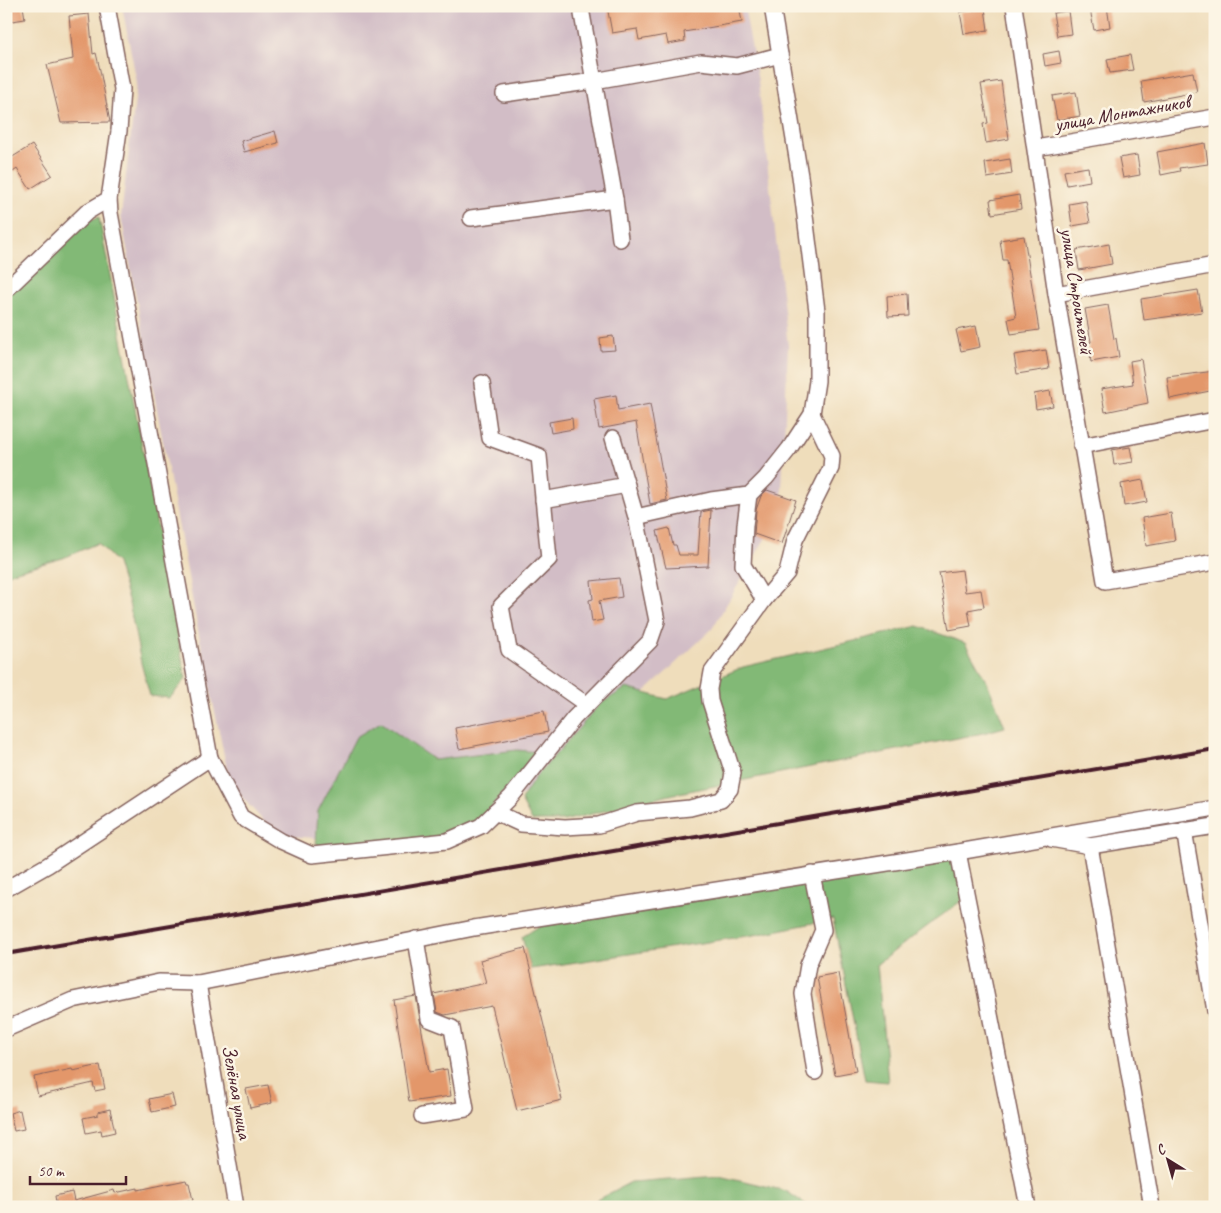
<svg xmlns="http://www.w3.org/2000/svg" width="1221" height="1213" font-family="Caveat,sans-serif">
	<style>
		.industrial { fill: #d2bdc6 }
		.forest { fill: #82b976; stroke: #666c50 }
		.building { fill: #e3976b }
		.lines { fill: none; stroke-linecap: round; stroke-linejoin: round }
		.minor-casing { stroke: #84625d; stroke-width: 18 }
		.minor { stroke: #fff; stroke-width: 15 }
		.rail { stroke: #4a1f2b; stroke-width: 4 }
		.labels { text-anchor: middle; dominant-baseline: central; stroke-width: 5; stroke-linejoin: round; paint-order: stroke }
		.street-label { font-size: 20px; fill: #4a1f2b; stroke: #fcf5e5 }
	</style>
	<rect width="100%" height="100%" fill="#fcf5e5"/>
	<filter id="ink" filterUnits="userSpaceOnUse"><feTurbulence type="fractalNoise" baseFrequency=".02" numOctaves="2"/><feDisplacementMap in="SourceGraphic" scale="10" xChannelSelector="R" yChannelSelector="G"/><feConvolveMatrix kernelMatrix="1 2 1 2 8 2 1 2 1" color-interpolation-filters="sRGB"/></filter>
	<filter id="wash" filterUnits="userSpaceOnUse"><feTurbulence type="fractalNoise" baseFrequency=".0096" numOctaves="4" result="noise"/><feDisplacementMap in="SourceGraphic" scale="20" xChannelSelector="R" yChannelSelector="G"/><feGaussianBlur stdDeviation="1.12" result="paint"/><feColorMatrix in="noise" values="0 0 0 0 0 0 0 0 0 0 0 0 0 0 0 0 0 1.4 0 .05"/><feComposite in="paint" operator="in"/></filter>
	<g filter="url(#wash)">
		<rect width="100%" height="100%" fill="#efddbb"/>
		<path class="industrial" d="M122 6H744L758 81 788 346 781 512 712 629 579 754 497 813 367 842 276 835 230 784 198 630 121 216 137 83Z"/>
		<g class="forest">
			<path d="M99 217 186 679 170 698 150 696 141 663 129 603 117 563 98 543 63 558 13 572 6 576V297L83 222Z"/>
			<path d="M918 626 965 643 987 682 1005 727 983 733 674 794 563 821H532L521 800 535 778 600 704 626 688 667 699 743 667Z"/>
			<path d="M381 722 434 760 517 750 538 752 469 833 334 858 316 843 318 811 356 737Z"/>
			<path d="M949 857 963 868 969 895 877 964 888 1082 865 1080 833 919 760 934 531 969 522 937 560 913Z"/>
			<path d="M719 1175 786 1191 810 1207H583L631 1182Z"/>
		</g>
		<g id="blocks">
			<g class="building">
				<path d="M6 6H23L25 19 6 22Z"/>
				<path d="M607 6H739L742 22 684 32 685 41 668 44 666 35 639 40 637 29 612 33Z"/>
				<path d="M1107 6 1110 27 1094 30 1090 9Z"/>
				<path d="M985 8 988 30 964 34 960 12Z"/>
				<path d="M1068 11 1071 34 1057 36 1053 13Z"/>
				<path d="M89 14 93 54 96 53 100 70 110 122 61 123 47 65 73 59 69 16Z"/>
				<path d="M1059 51 1061 63 1045 66 1043 54Z"/>
				<path d="M1130 55 1133 70 1110 73 1107 59Z"/>
				<path d="M1193 72 1197 92 1144 102 1141 81Z"/>
				<path d="M1001 81 1009 139 986 143 983 124 988 123 981 84Z"/>
				<path d="M1076 92 1080 116 1057 120 1052 96Z"/>
				<path d="M275 131 278 143 244 152 241 141Z"/>
				<path d="M1205 143 1208 164 1179 168 1180 171 1161 175 1157 152Z"/>
				<path d="M32 145 52 175 30 189 17 169 13 172 6 161Z"/>
				<path d="M1137 155 1140 175 1123 178 1119 158Z"/>
				<path d="M1010 159 1012 174 987 178 985 163Z"/>
				<path d="M1088 167 1090 181 1067 185 1064 171Z"/>
				<path d="M1019 195 1021 209 992 214 990 200Z"/>
				<path d="M1086 201 1090 223 1072 226 1069 204Z"/>
				<path d="M1024 236 1039 330 1011 334 1008 319 1016 317 1007 260H1003L1000 240Z"/>
				<path d="M1109 244 1112 264 1079 270 1076 250Z"/>
				<path d="M1198 290 1202 312 1144 320 1141 299Z"/>
				<path d="M907 294 908 316 888 317 887 296Z"/>
				<path d="M1108 305 1114 339 1116 338 1119 357 1091 362 1088 343 1091 342 1085 309Z"/>
				<path d="M976 326 980 347 961 351 956 330Z"/>
				<path d="M613 336 615 350 601 351 600 338Z"/>
				<path d="M1046 350 1049 369 1017 374 1014 355Z"/>
				<path d="M1141 359 1148 403 1105 412 1101 389 1133 384 1130 361Z"/>
				<path d="M1215 371V390L1170 399 1167 377Z"/>
				<path d="M1050 391 1053 406 1036 409 1034 394Z"/>
				<path d="M616 395 618 410 650 404 667 500 650 504 636 422 599 429 594 399Z"/>
				<path d="M572 418 573 429 551 433 549 422Z"/>
				<path d="M1130 447 1133 462 1114 465 1112 450Z"/>
				<path d="M1143 480 1147 502 1124 506 1121 484Z"/>
				<path d="M767 490 796 500 782 544 754 534 756 510 761 496Z"/>
				<path d="M711 510 708 566 666 568 657 531 669 528 673 545H676L679 555H698L701 512Z"/>
				<path d="M1171 513 1175 541 1146 546 1142 518Z"/>
				<path d="M962 570 965 592 981 590 984 607 968 610 971 626 949 630 939 573Z"/>
				<path d="M619 578 622 597 599 601 603 620 592 622 589 600 593 599 591 581Z"/>
				<path d="M544 711 548 732 459 749 455 728Z"/>
				<path d="M525 948 562 1100 517 1111 492 1006 445 1015 437 1012 434 994 486 983 480 960Z"/>
				<path d="M838 973 856 1071 835 1075 817 977Z"/>
				<path d="M416 996 429 1072 447 1069 451 1096 409 1102 394 1000Z"/>
				<path d="M100 1065 105 1089 95 1091 93 1083 38 1096 34 1077 72 1069 73 1071Z"/>
				<path d="M268 1085 272 1103 250 1108 246 1089Z"/>
				<path d="M172 1094 175 1107 152 1112 149 1099Z"/>
				<path d="M110 1109 115 1132 102 1135 101 1130 86 1133 83 1118 98 1115V1112Z"/>
				<path d="M20 1110 24 1129 14 1131 10 1113Z"/>
				<path d="M186 1180 187 1183H189L193 1200 158 1207H57L55 1196 72 1192 74 1201 114 1190 115 1193 138 1188V1190Z"/>
			</g>
		</g>
	</g>
	<g filter="url(#ink)">
		<use href="#blocks" fill-opacity="0" stroke="#84625d" stroke-width="1"/>
		<g class="lines">
			<g class="minor-casing">
				<g id="minor">
					<path d="M1014 6 1056 294 1105 581 1215 562"/>
					<path d="M582 14 615 199 620 239"/>
					<path d="M504 94 594 81 701 62 737 66 780 55"/>
					<path d="M1036 148 1215 117"/>
					<path d="M471 218 615 199"/>
					<path d="M6 290 87 212 109 199"/>
					<path d="M1056 294 1215 265"/>
					<path d="M482 383 490 438 539 456 549 559 501 606 509 650 587 705"/>
					<path d="M1081 446 1215 420"/>
					<path d="M749 495 745 525 743 565 764 600"/>
					<path d="M543 500 627 485"/>
					<path d="M636 517 711 500 749 495 766 478 789 449 812 414 817 381V311L800 176 772 6"/>
					<path d="M210 758 241 817 281 841 312 855 447 841 481 826 511 797 574 718 650 641 657 621 636 517 613 438"/>
					<path d="M495 812 521 824 565 827 599 825 637 813 690 808 721 800 730 789 733 773 710 701 709 689 712 672 764 600 787 573 795 540 831 468 832 456 812 414"/>
					<path d="M1184 830 1215 1011"/>
					<path d="M1051 839 1090 846 1215 826"/>
					<path d="M1090 846 1152 1207"/>
					<path d="M958 852 1028 1207"/>
					<path d="M812 874 823 930 808 965 803 994 815 1072"/>
					<path d="M6 889 48 865 210 758 110 213 109 199 119 131 122 89 107 6"/>
					<path d="M416 939 429 1019 452 1028 466 1109 422 1116"/>
					<path d="M198 983 236 1207"/>
					<path d="M6 1029 73 1000 159 982 198 983 474 928 958 852 1215 808"/>
				</g>
			</g>
			<use href="#minor" class="minor"/>
			<path class="rail" d="M6 954 1215 749"/>
		</g>
	</g>
	<g class="labels">
		<g class="street-label">
			<text transform="translate(1122 113) rotate(-10)">улица Монтажников</text>
			<text transform="translate(1077 291) rotate(81)">улица Строителей</text>
			<text transform="translate(237 1092) rotate(80)">Зелёная улица</text>
		</g>
	</g>
	<rect width="1221" height="1213" fill="none" stroke="#fcf5e5" stroke-width="25"/>
	<g transform="translate(1168 1160) rotate(323)" stroke="#fcf5e5" stroke-width="4" paint-order="stroke">
	<path d="M0-4L9 19L0 12L-9 19Z" fill="#4a1f2b"/>
	<text y="-8" font-size="14" font-weight="bold" text-anchor="middle" fill="#4a1f2b">С</text>
	</g>
	<path d="M30 1176v8h96v-8" fill="none" stroke="#4a1f2b" stroke-width="2.5"/>
	<text x="38" y="1176" font-size="15" fill="#4a1f2b" stroke="#fcf5e5" stroke-width="4" paint-order="stroke">50 m</text>
</svg>
